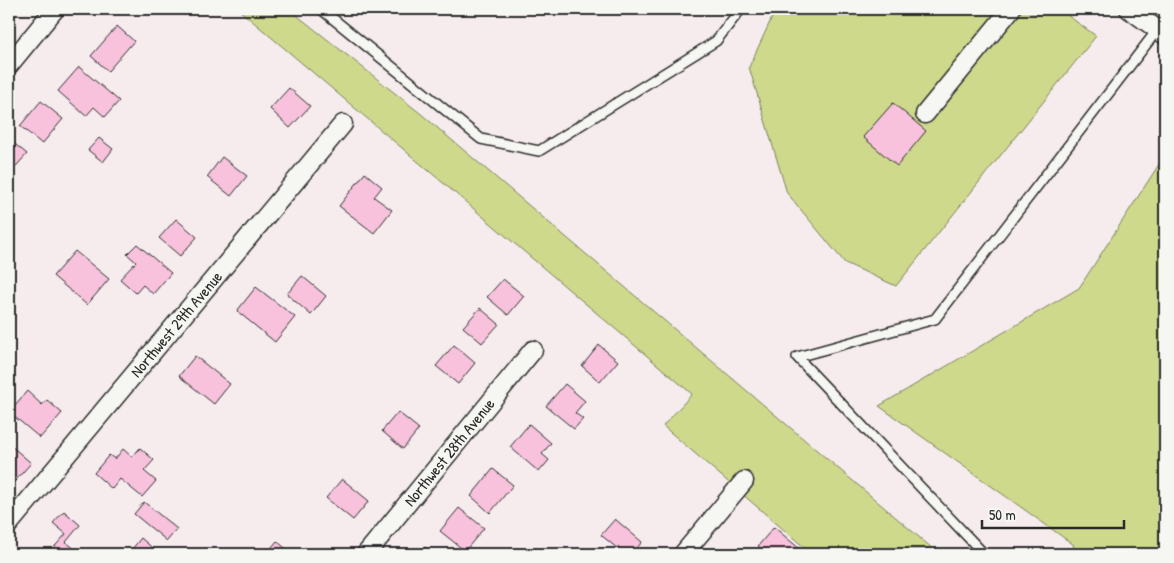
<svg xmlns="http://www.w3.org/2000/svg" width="1174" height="563" font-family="'Patrick Hand',sans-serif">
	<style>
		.green { fill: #ced98c; stroke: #7c825c }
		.building { fill: #f8c2dd; stroke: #2b2b2b }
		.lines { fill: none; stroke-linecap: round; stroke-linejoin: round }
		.service-casing { stroke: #2b2b2b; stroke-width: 12 }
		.minor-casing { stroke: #2b2b2b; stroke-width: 21 }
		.service { stroke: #f6f6f2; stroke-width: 9 }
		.minor { stroke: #f6f6f2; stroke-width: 18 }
		.labels { text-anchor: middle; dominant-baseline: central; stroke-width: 4; stroke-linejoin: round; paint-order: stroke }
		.street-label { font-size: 16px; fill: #2b2b2b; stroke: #f6f6f2 }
	</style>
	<rect width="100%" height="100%" fill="#f6ecee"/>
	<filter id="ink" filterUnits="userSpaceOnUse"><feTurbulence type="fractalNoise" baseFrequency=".02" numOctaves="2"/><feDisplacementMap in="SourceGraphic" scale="10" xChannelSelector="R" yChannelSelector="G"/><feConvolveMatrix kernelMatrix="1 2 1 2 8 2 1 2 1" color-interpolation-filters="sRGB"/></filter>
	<g filter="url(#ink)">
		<g class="green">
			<path d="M238 9H289L420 113 939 554H812L663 426 692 394Z"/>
			<path d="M776 9H1059L1096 36 896 286 845 263 787 193 749 67Z"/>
			<path d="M1165 155V554H1069L1074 545 879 406 1079 288Z"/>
		</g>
		<g class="building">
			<path d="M121 9H156V10L121 12Z"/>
			<path d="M117 26 134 41 108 71 91 56Z"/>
			<path d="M79 67 119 101 105 117 94 107 86 116 58 91Z"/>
			<path d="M289 88 310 106 290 128 270 109Z"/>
			<path d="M41 101 63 119 42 144 20 126Z"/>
			<path d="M893 103 926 131 897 166 863 137Z"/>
			<path d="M99 138 113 149 103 162 88 150Z"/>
			<path d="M10 140 27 154 9 174V141Z"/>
			<path d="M222 157 247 176 231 196 207 177Z"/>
			<path d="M365 173 382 187 374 197 392 210 374 233 339 206Z"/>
			<path d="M176 219 197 237 180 256 159 238Z"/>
			<path d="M137 244 171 273 153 294 143 285 136 293 120 279 136 262 127 254Z"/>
			<path d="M75 251 109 279 87 305 53 276Z"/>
			<path d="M302 276 326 296 311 315 287 294Z"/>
			<path d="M503 279 524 296 508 315 487 297Z"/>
			<path d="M256 287 295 317 275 342 237 311Z"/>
			<path d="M480 308 499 324 482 343 463 327Z"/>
			<path d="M454 345 475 363 458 384 436 366Z"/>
			<path d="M599 345 618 361 600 382 582 366Z"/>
			<path d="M195 356 230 384 214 404 179 376Z"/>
			<path d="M565 384 585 401 575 413 583 419 574 429 546 406Z"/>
			<path d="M27 391 42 405 47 400 62 413 40 438 9 412Z"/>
			<path d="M398 412 419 429 403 449 382 431Z"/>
			<path d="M529 424 551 443 542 454 549 460 539 472 510 447Z"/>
			<path d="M9 444 31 463 9 488Z"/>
			<path d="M140 448 154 460 144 471 156 481 142 497 120 479 112 489 94 473 109 455 115 459 123 449 132 457Z"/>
			<path d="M493 469 513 485 490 513 471 496Z"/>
			<path d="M342 479 369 501 353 520 326 498Z"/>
			<path d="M144 502 177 529 167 541 134 514Z"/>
			<path d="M459 508 484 528 465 551 440 531Z"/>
			<path d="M64 511 80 525 66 542 81 554H48L66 534 53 523Z"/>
			<path d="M615 519 642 542 632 554H624L601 535Z"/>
			<path d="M774 527 801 550 797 554H768L758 546Z"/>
			<path d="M141 538 157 552 155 554H128Z"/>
			<path d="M277 541 292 554H266Z"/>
			<path d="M425 547 434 554H419Z"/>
		</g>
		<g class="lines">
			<g class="service-casing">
				<g id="service">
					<path d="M321 9 481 139 539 151 716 41 741 9"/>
					<path d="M984 554 797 357 935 319 1158 29"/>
				</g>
			</g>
			<g class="minor-casing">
				<g id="minor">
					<path d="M1129 9 1165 35"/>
					<path d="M9 65 55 9"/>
					<path d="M925 114 1011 9"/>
					<path d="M9 524 343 124"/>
					<path d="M366 554 533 350"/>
					<path d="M683 554 744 481"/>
				</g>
			</g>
			<use href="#service" class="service"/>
			<use href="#minor" class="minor"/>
		</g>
	</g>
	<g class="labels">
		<g class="street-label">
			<text transform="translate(176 324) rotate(-50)">Northwest 29th Avenue</text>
			<text transform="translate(449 452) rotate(-51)">Northwest 28th Avenue</text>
		</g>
	</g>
	<rect width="1174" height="563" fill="none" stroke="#f6f6f2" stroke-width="30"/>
	<rect x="15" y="15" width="1144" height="533" fill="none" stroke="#2b2b2b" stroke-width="2" filter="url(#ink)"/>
	<path d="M982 520v8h142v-8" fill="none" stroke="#2b2b2b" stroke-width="2.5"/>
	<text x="989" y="520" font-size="15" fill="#2b2b2b" stroke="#f6f6f2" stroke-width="4" paint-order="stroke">50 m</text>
</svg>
